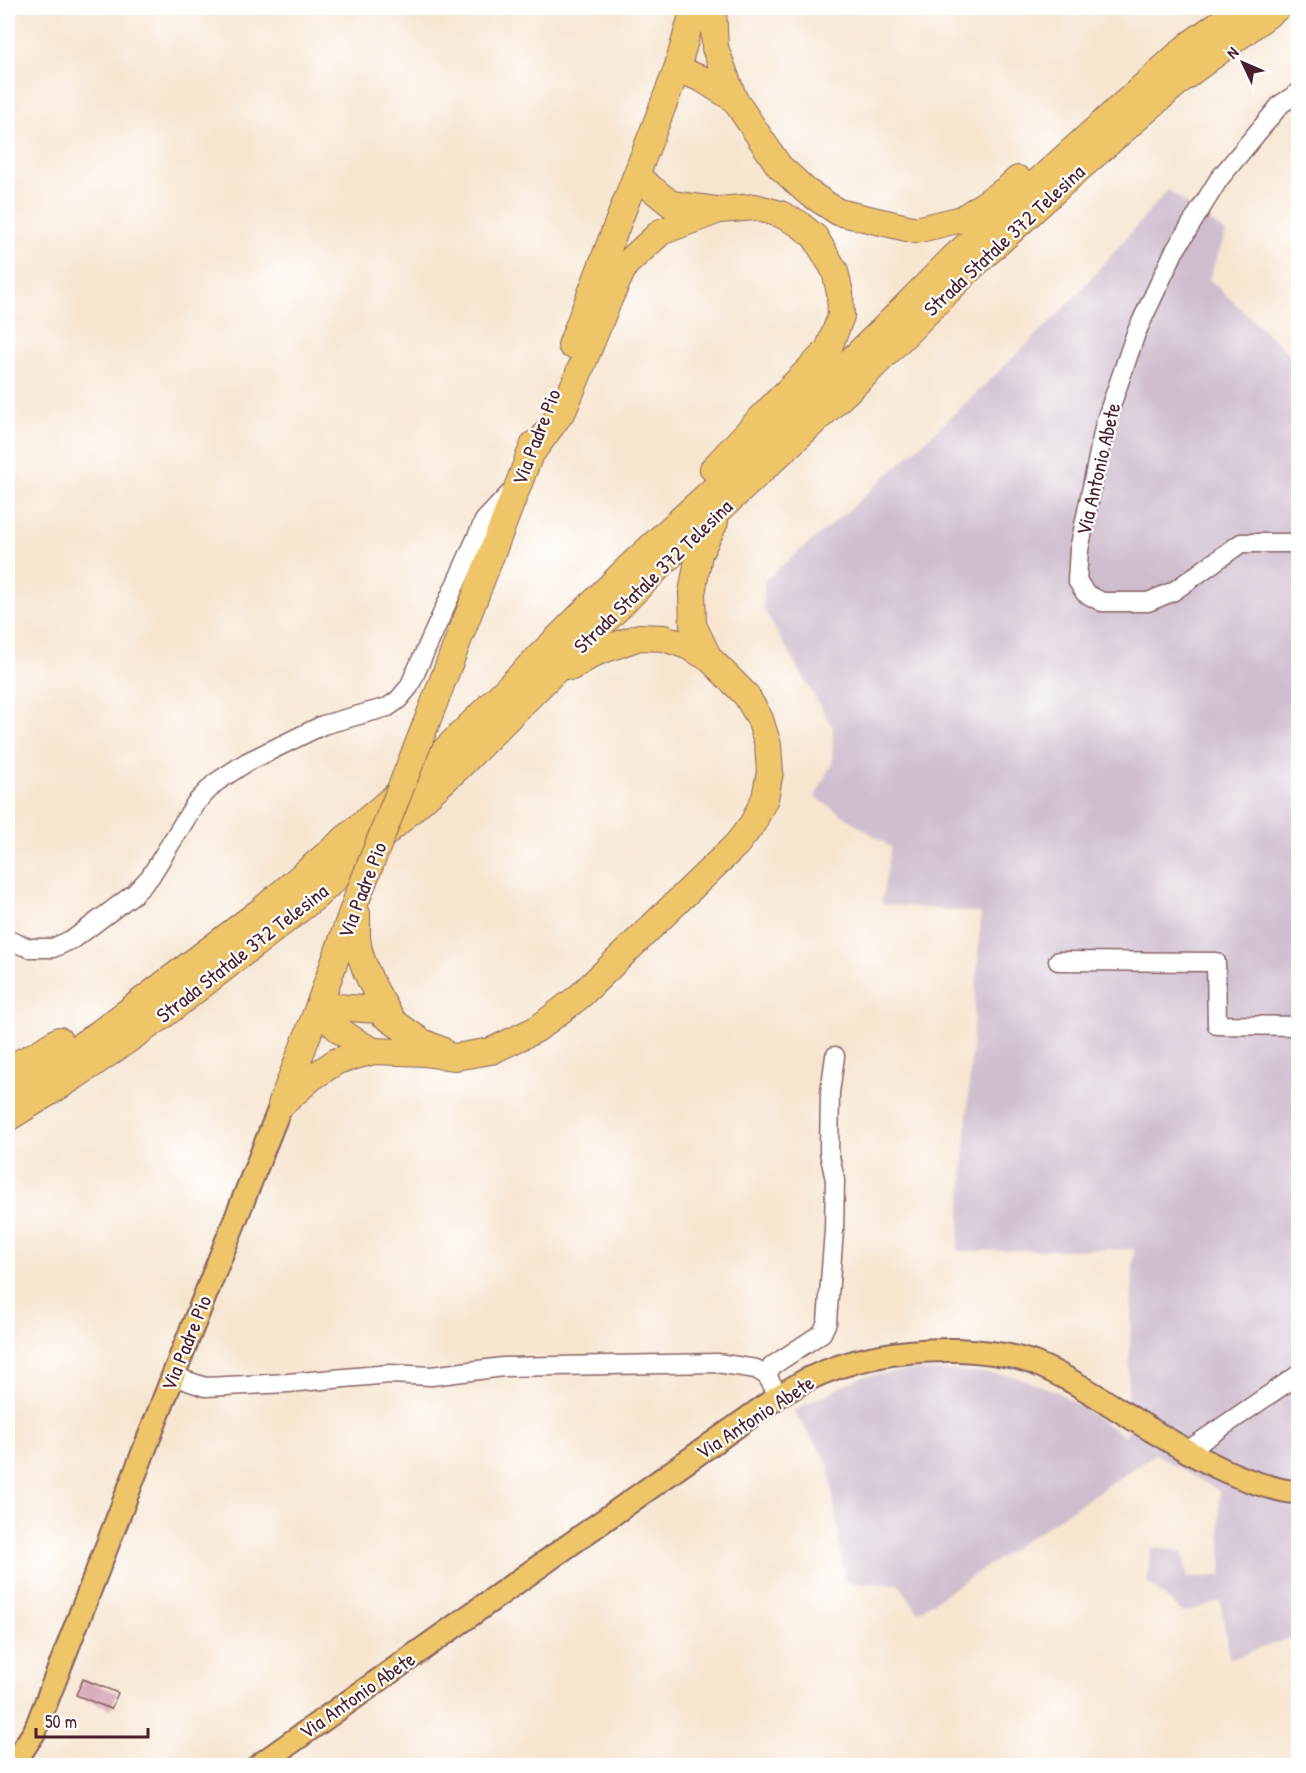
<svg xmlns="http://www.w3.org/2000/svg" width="1306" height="1773" font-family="'Patrick Hand',sans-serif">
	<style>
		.industrial { fill: #cfbdce }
		.building { fill: #d4a1b3 }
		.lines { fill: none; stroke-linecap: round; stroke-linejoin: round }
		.minor-casing { stroke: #876465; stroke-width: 21 }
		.major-casing { stroke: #876465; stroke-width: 26 }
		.highway-casing { stroke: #876465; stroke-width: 28 }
		.minor { stroke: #fff; stroke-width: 18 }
		.major { stroke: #eec569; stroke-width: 22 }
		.highway { stroke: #eec569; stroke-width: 26 }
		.highway-bridge-casing { stroke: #876465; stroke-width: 28; stroke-linecap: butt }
		.highway-bridge { stroke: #eec569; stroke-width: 26 }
		.labels { text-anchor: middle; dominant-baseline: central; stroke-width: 4.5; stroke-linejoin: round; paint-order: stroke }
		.street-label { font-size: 21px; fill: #4a1f2b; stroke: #fff }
	</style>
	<rect width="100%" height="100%" fill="#fff"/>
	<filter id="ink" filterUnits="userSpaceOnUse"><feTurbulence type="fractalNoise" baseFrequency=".0167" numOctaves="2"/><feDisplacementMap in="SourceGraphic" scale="12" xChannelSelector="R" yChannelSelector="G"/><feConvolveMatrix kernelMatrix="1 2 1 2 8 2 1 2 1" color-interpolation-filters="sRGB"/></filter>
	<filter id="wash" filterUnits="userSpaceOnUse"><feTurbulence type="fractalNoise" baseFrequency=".008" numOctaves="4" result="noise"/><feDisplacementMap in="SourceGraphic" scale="24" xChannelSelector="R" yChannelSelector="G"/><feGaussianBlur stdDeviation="1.35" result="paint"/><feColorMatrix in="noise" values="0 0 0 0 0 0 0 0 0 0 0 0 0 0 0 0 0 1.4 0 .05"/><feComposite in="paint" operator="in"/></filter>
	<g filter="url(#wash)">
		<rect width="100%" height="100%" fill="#f7e5d0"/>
		<path class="industrial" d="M1168 190 1226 233 1209 279 1298 362V1635L1230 1659 1220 1601 1184 1613 1147 1582 1151 1548 1182 1551 1188 1578 1222 1576 1219 1491 1155 1454 918 1612 899 1584 845 1582 828 1462 793 1411 861 1377 906 1370 957 1371 1010 1375 1058 1392 1126 1437 1134 1249 958 1251 981 913 881 904 891 847 815 797 832 763 833 728 763 608 765 580 849 510 938 429 1063 310Z"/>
		<g id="blocks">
			<path class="building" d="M83 1679 118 1693 111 1709 76 1695Z"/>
		</g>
	</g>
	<g filter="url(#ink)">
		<use href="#blocks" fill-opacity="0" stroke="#876465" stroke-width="1.5"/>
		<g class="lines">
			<g class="minor-casing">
				<g id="minor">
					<path d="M1298 93 1281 104 1219 179 1174 252 1136 333 1105 423 1079 550 1077 580 1085 593 1102 602H1148L1174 591 1241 543H1298"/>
					<path d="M8 940 29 948H53L75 938 135 893 150 877 195 804 215 783 247 762 323 725 388 707 398 700 409 687 484 521 511 492"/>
					<path d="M1058 961 1216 962 1217 1025 1298 1026"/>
					<path d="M173 1376 205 1387 288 1383 390 1374 431 1376 503 1367 717 1363 756 1369 767 1376 779 1396"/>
					<path d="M767 1376 772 1366 822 1333 827 1322 834 1230 835 1180 829 1152 830 1092 835 1056"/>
					<path d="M1187 1451 1298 1375"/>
				</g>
			</g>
			<g class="major-casing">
				<g id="major">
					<path d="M12 1766 35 1731 173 1376 281 1105"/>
					<path d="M258 1766 779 1396C788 1391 797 1385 806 1380 853 1357 906 1349 957 1350 982 1351 1010 1354 1034 1363 1076 1380 1114 1408 1153 1431 1200 1459 1243 1485 1298 1493"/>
				</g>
			</g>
			<g class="highway-casing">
				<g id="highway">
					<path d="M713 8 715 48 734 99 779 166 806 191 838 212 916 230 962 219 1008 188 1018 179"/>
					<path d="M677 69 702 79 734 99"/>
					<path d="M636 176 671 204 716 210"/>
					<path d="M571 345 677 69 694 8"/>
					<path d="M528 458 564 409 610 297 625 265 661 232 719 210 755 207 780 214 798 223 815 237 835 271 840 293 841 316 828 350 757 422 713 469"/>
					<path d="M709 658 693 625 692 593 699 554 715 522"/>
					<path d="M426 724 534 444"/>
					<path d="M357 914C357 922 357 930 357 938 360 967 379 998 394 1022"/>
					<path d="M318 1008 337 1007 377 1010 422 1042 441 1050"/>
					<path d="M318 1008C335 1028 350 1040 374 1051"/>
					<path d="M8 1068 37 1054 59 1040"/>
					<path d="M8 1092 27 1081 98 1034 263 909 422 773 631 565 798 412 882 330 952 259 1190 44 1241 8"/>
					<path d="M282 1102 318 1008 357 898"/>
					<path d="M281 1105 311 1078 337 1061 374 1051 425 1053 455 1057 491 1051 537 1029 580 996 737 844 753 823 765 798 770 772 768 745 760 719 746 695 709 658 687 646 664 638 639 637 595 653 572 667"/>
					<path d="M8 1118 74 1077 160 1018 313 899 459 767 675 551 869 371 973 266 1073 174 1182 79 1277 8"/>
				</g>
			</g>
			<use href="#minor" class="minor"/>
			<use href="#major" class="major"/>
			<use href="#highway" class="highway"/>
			<g class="highway-bridge-casing">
				<path id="highway-bridge" d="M357 898 426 724"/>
			</g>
			<use href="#highway-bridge" class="highway-bridge"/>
		</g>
	</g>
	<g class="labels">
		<g class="street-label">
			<text transform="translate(1004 240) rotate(-43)">Strada Statale 372 Telesina</text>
			<text transform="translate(536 437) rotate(-69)">Via Padre Pio</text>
			<text transform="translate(1098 469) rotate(-77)">Via Antonio Abete</text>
			<text transform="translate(653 576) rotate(-44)">Strada Statale 372 Telesina</text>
			<text transform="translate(362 890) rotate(-69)">Via Padre Pio</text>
			<text transform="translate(242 953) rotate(-38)">Strada Statale 372 Telesina</text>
			<text transform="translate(186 1343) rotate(-68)">Via Padre Pio</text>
			<text transform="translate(755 1417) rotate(-33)">Via Antonio Abete</text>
			<text transform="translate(357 1695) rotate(-35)">Via Antonio Abete</text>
		</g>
	</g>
	<rect width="1306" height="1773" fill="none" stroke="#fff" stroke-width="30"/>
	<g transform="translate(1243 63) rotate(314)" stroke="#ffffff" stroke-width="4.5" paint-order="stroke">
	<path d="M0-4.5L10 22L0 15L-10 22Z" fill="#4a1f2b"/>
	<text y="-9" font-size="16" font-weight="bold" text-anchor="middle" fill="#4a1f2b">N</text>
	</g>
	<path d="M36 1728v9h112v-9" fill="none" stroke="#4a1f2b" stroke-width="3"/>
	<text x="45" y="1728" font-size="18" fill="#4a1f2b" stroke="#ffffff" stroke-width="4.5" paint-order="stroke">50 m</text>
</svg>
